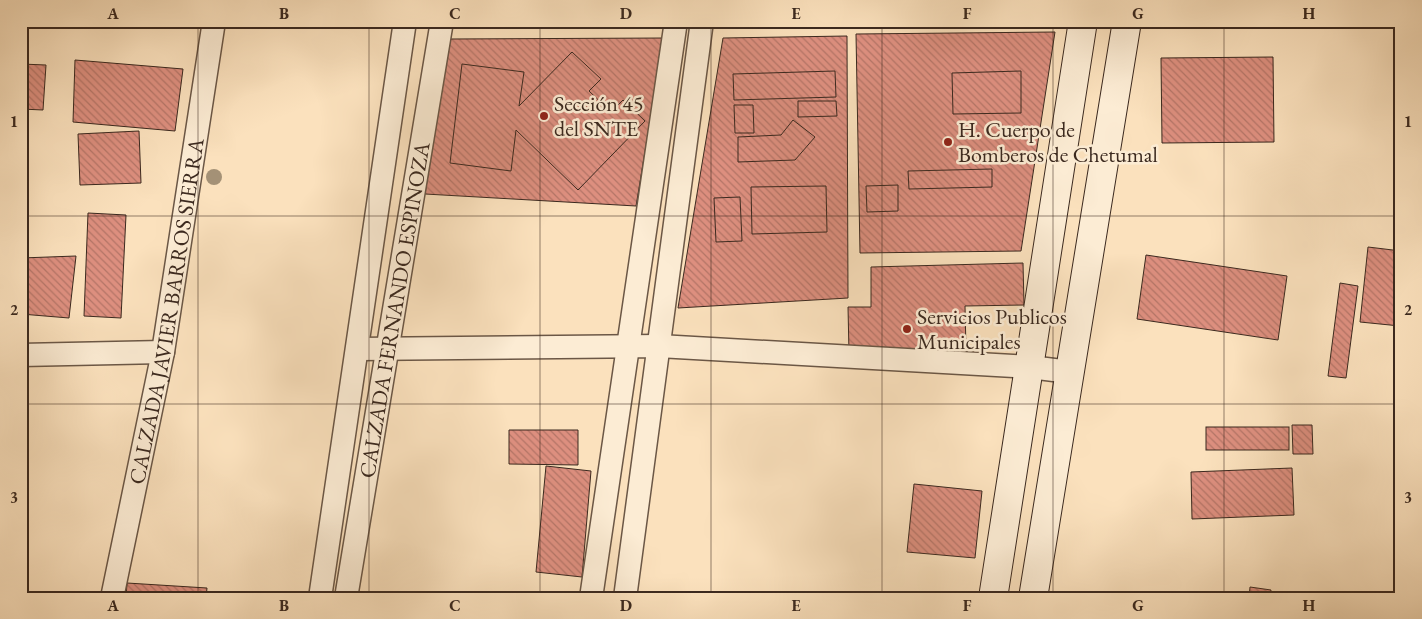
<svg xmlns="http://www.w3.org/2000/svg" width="1422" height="619" font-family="'EB Garamond',serif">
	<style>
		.building { fill: url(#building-back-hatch); stroke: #3b291f }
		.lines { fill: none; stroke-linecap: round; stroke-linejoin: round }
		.street-casing { stroke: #6b5746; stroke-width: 25 }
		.secondary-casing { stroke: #3b291f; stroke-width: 30 }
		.street { stroke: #fcecd4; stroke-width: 22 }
		.secondary { stroke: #fcecd4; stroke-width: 28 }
		.tree { fill: #a49176 }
		.grid { fill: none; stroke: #3b291f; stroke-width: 1; stroke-opacity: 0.55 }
		.poi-dot { fill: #8f2418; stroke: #fcecd4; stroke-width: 2 }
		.labels { text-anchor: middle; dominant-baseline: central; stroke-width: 5; stroke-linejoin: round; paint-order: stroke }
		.poi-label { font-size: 22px; fill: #3b291f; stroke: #fcecd4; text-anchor: start }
		.street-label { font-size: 22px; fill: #3b291f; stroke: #fcecd4 }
		.neatline { fill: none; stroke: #3b291f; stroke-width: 2 }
		.grid-label { font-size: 16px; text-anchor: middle; font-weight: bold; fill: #3b291f }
	</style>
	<defs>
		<pattern id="building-back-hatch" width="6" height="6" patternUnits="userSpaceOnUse" patternTransform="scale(1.25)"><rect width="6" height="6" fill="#dd8f7f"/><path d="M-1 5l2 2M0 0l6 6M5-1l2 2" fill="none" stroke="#b47567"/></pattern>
	</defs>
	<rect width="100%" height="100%" fill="#fbe1bd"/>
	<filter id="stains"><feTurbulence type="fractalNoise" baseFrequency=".004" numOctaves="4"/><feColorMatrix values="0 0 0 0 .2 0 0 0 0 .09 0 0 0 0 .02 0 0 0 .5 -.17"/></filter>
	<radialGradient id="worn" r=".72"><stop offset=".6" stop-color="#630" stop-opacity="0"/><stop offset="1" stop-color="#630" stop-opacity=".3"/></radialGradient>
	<g class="building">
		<path d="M1055 32 1021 251 860 253 856 34Z"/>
		<path d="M847 36 848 298 678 308 723 38Z"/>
		<path d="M664 38 636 206 425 194 450 39Z"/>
		<path d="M572 52 601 79 589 91 611 112 623 100 645 121 578 190 516 130 511 171 450 163 462 64 524 72 519 106Z"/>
		<path d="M1273 57 1274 142 1162 143 1161 58Z"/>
		<path d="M75 60 183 69 175 131 73 122Z"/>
		<path d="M21 64 46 65 43 110 21 109Z"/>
		<path d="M835 71 836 97 734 100 733 74Z"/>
		<path d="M1021 71V113L953 114 952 73Z"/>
		<path d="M798 101H836L837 116 798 117Z"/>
		<path d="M734 105H753L754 133H735Z"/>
		<path d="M793 120 815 137 795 160 738 162V137L781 135Z"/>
		<path d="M139 131 141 183 80 185 78 134Z"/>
		<path d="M992 169V187L909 189 908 171Z"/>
		<path d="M898 185V211L867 212 866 186Z"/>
		<path d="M826 186 827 232 752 234 751 187Z"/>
		<path d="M740 197 742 241 716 242 714 198Z"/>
		<path d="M88 213 126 215 121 318 84 316Z"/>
		<path d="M1368 247 1401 251 1400 326 1360 322Z"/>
		<path d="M1146 255 1287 276 1278 340 1137 319Z"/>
		<path d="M76 256 69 318 21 314V258Z"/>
		<path d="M1023 263 1024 305 965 306 966 350 849 353 848 307H871V267Z"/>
		<path d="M1340 283 1358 286 1346 378 1328 376Z"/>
		<path d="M1292 425H1312L1313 454H1293Z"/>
		<rect x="1206" y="427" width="83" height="23"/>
		<path d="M509 430H578V465L509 464Z"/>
		<path d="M546 466 591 471 582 577 536 572Z"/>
		<path d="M1292 468 1294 515 1192 519 1191 472Z"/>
		<path d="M914 484 982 491 975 558 907 552Z"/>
		<path d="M127 583 207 588 206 598H126Z"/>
		<path d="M1250 587 1271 590 1270 598H1249Z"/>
	</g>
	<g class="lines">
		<g class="street-casing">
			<g id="street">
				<path d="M358 349 659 346 1030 367 1070 372"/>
				<path d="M21 355 163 352"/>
				<path id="s1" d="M112 598 163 352 214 21"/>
				<path d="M320 598 405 21"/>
				<path id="s2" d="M346 598 442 21"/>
				<path d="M591 598 676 21"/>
				<path d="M625 598 702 21"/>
			</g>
		</g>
		<g class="secondary-casing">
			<g id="secondary">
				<path d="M993 598 1083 21"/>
				<path d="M1033 598 1127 21"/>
			</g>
		</g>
		<use href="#street" class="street"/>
		<use href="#secondary" class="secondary"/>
	</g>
	<circle class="tree" cx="214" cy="177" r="8"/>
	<path class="grid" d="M198 21V598M369 21V598M540 21V598M711 21V598M882 21V598M1053 21V598M1224 21V598M21 216H1401M21 404H1401"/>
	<g class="poi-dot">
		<circle cx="544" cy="116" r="5"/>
		<circle cx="948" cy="142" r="5"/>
		<circle cx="907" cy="329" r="5"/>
	</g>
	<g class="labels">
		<g class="poi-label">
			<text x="554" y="103">Sección 45<tspan x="554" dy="25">del SNTE</tspan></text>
			<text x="958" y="129">H. Cuerpo de<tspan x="958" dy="25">Bomberos de Chetumal</tspan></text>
			<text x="917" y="316">Servicios Publicos<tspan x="917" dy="25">Municipales</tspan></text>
		</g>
		<g class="street-label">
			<text stroke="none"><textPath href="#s1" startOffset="292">CALZADA JAVIER BARROS SIERRA</textPath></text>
			<text stroke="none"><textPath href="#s2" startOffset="292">CALZADA FERNANDO ESPINOZA</textPath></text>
		</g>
	</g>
	<rect width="1422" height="619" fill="none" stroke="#fbe1bd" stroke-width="55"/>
	<rect x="28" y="28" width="1366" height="564" class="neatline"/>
	<g class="grid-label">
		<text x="113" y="19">A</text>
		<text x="284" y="19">B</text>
		<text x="455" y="19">C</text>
		<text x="626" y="19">D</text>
		<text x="796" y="19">E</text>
		<text x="967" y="19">F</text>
		<text x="1138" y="19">G</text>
		<text x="1309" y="19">H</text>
		<text x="14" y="127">1</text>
		<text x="1408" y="127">1</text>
		<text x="14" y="315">2</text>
		<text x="1408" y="315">2</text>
		<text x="14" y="503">3</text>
		<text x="1408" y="503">3</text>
		<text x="113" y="611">A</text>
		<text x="284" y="611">B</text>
		<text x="455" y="611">C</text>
		<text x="626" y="611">D</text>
		<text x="796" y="611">E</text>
		<text x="967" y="611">F</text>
		<text x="1138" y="611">G</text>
		<text x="1309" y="611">H</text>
	</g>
	<rect width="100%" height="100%" filter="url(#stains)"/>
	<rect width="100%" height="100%" fill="url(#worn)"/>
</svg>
